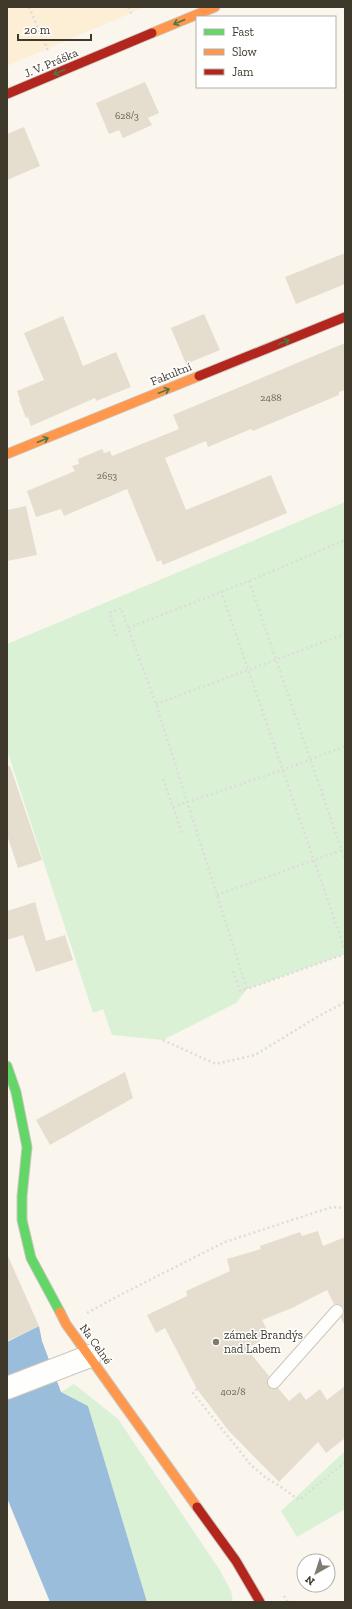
<svg xmlns="http://www.w3.org/2000/svg" width="352" height="1609" font-family="'Zilla Slab',serif">
	<style>
		.built { fill: #fcefd5 }
		.green { fill: #daf1d5 }
		.water { fill: #9abddb }
		.building { fill: #e5dece }
		.lines { fill: none; stroke-linecap: round; stroke-linejoin: round }
		.lane-casing { stroke: #ccc7bd; stroke-width: 14 }
		.street-casing { stroke: #ccc7bd; stroke-width: 24 }
		.fast-casing { stroke: #ccc7bd; stroke-width: 11 }
		.slow-casing { stroke: #ccc7bd; stroke-width: 11 }
		.jam-casing { stroke: #ccc7bd; stroke-width: 11 }
		.path { stroke: #dddcda; stroke-width: 2.5; stroke-dasharray: 2 3; stroke-linecap: butt }
		.lane { stroke: #fefefc; stroke-width: 12 }
		.street { stroke: #fefefc; stroke-width: 22 }
		.fast { stroke: #63d668; stroke-width: 9 }
		.slow { stroke: #ff974d; stroke-width: 9 }
		.jam { stroke: #b3261e; stroke-width: 9 }
		.oneway { stroke: #4d7844 }
		.poi-dot { fill: #807b70; stroke: #fff; stroke-width: 1.5 }
		.labels { text-anchor: middle; dominant-baseline: central; stroke-width: 3; stroke-linejoin: round; paint-order: stroke }
		.number-label { font-size: 10px; fill: #686254 }
		.street-label { font-size: 12px; fill: #3f392c; stroke: #fff }
		.poi-label { font-size: 12px; fill: #3f392c; stroke: #fff; text-anchor: start }
	</style>
	<rect width="100%" height="100%" fill="#faf6ee"/>
	<path class="built" d="M7 7H145L7 66Z"/>
	<g class="green">
		<path d="M345 502V954L247 989 236 1003 163 1040 112 1035 103 1009 93 1013 7 750V644Z"/>
		<path d="M74 1384 118 1419 219 1569 231 1591 233 1602H147L88 1406 61 1392Z"/>
		<path d="M345 1451V1509L297 1537 281 1511Z"/>
	</g>
	<path class="water" d="M39 1326 42 1341 61 1392 88 1406 147 1602H50L7 1498V1342Z"/>
	<g class="building">
		<path d="M145 82 159 113 148 118 152 125 123 138 119 130 109 134 96 103Z"/>
		<path d="M24 127 40 166 7 180V134Z"/>
		<path d="M345 253V284L296 304 285 277Z"/>
		<path d="M204 314 220 350 186 364 171 328Z"/>
		<path d="M63 316 83 366 116 352 131 387 96 401 95 398 31 426 28 417 26 418 19 400H20L17 391 44 380 24 333Z"/>
		<path d="M345 343V390L339 392V395L253 431 251 429 208 447 206 441 165 458 186 510 271 475 287 513 163 565 161 560 157 562 127 489 64 516 61 509 36 517 27 491 75 471 72 466 79 464 78 459 102 449 104 453 110 451 112 456 179 429 173 415Z"/>
		<path d="M26 506 37 555 7 561V510Z"/>
		<path d="M7 766H10L42 860 18 868 7 835Z"/>
		<path d="M35 902 46 941 65 935 73 960 36 972 23 935 7 940V911Z"/>
		<path d="M125 1072 133 1098 50 1145 36 1120Z"/>
		<path d="M318 1231 323 1246 345 1237V1327L341 1318 344 1313V1308L339 1304H334L327 1290 292 1308 262 1320 270 1335 247 1349 269 1376 267 1381 269 1387 273 1389 278 1388 289 1401 300 1392 306 1400 320 1389 327 1400 345 1386V1438L326 1453 318 1442 279 1482 228 1430 197 1389 165 1328 156 1333 147 1315 187 1296 186 1291 230 1271 227 1259 261 1249 260 1246 300 1232 302 1236Z"/>
		<path d="M7 1254 39 1326 7 1341Z"/>
	</g>
	<g class="lines">
		<g class="lane-casing">
			<path id="lane" d="M274 1382 337 1311"/>
		</g>
		<g class="street-casing">
			<path id="street" d="M7 1388 90 1356"/>
		</g>
		<g class="fast-casing">
			<path id="fast" d="M7 1066 16 1092 27 1147 22 1196V1220L31 1258 60 1312"/>
		</g>
		<g class="slow-casing">
			<g id="slow">
				<path d="M152 33 215 7"/>
				<path d="M7 454 199 376"/>
				<path d="M60 1312 66 1324 197 1507"/>
			</g>
		</g>
		<g class="jam-casing">
			<g id="jam">
				<path d="M7 94 152 33"/>
				<path d="M199 376 345 317"/>
				<path d="M197 1507 236 1561 260 1602"/>
			</g>
		</g>
		<g class="path">
			<path d="M29 7 47 48 48 53"/>
			<path d="M129 7 132 16"/>
			<path d="M345 546 343 541 249 581 128 628 156 704 247 989 345 954"/>
			<path d="M249 581 345 860"/>
			<path d="M221 591 345 950"/>
			<path d="M117 636 109 613 121 608 128 628"/>
			<path d="M156 704 345 634"/>
			<path d="M163 779 182 833"/>
			<path d="M173 807 283 770 345 746"/>
			<path d="M217 895 345 849"/>
			<path d="M233 971 240 991 247 989"/>
			<path d="M163 1040 216 1064 255 1055 317 1017 345 1002"/>
			<path d="M87 1313 118 1296 225 1242 332 1207 345 1208"/>
			<path d="M197 1389 193 1393 251 1465 265 1477 281 1487 299 1500 345 1462"/>
			<path d="M284 1596 288 1602"/>
		</g>
		<use href="#lane" class="lane"/>
		<use href="#street" class="street"/>
		<use href="#fast" class="fast"/>
		<use href="#slow" class="slow"/>
		<use href="#jam" class="jam"/>
	</g>
	<defs><path id="oneway-shaft" d="M-6 0H5M1.5-3L5.5 0L1.5 3" fill="none" stroke-width="1.6" stroke-linecap="round" stroke-linejoin="round"/></defs>
	<g class="oneway">
		<use href="#oneway-shaft" transform="translate(179 22) rotate(157)"/>
		<use href="#oneway-shaft" transform="translate(59 72) rotate(157)"/>
		<use href="#oneway-shaft" transform="translate(284 342) rotate(-22)"/>
		<use href="#oneway-shaft" transform="translate(164 391) rotate(-22)"/>
		<use href="#oneway-shaft" transform="translate(43 440) rotate(-22)"/>
	</g>
	<circle class="poi-dot" cx="216" cy="1342" r="4"/>
	<g class="labels">
		<g class="number-label">
			<text x="127" y="116">628/3</text>
			<text x="271" y="398">2488</text>
			<text x="107" y="476">2653</text>
			<text x="233" y="1392">402/8</text>
		</g>
		<g class="street-label">
			<text transform="translate(51 63) rotate(-23)">J. V. Práška</text>
			<text transform="translate(171 374) rotate(-22)">Fakultní</text>
			<text transform="translate(96 1344) rotate(54)">Na Celné</text>
		</g>
		<g class="poi-label">
			<text x="224" y="1335">zámek Brandýs<tspan x="224" dy="14">nad Labem</tspan></text>
		</g>
	</g>
	<rect width="352" height="1609" fill="none" stroke="#3f392c" stroke-width="16"/>
	<rect x="196" y="16" width="140" height="72" fill="#ffffff" stroke="#b2b0ab"/>
	<rect x="204" y="29" width="20" height="6" fill="#63d668" stroke="#b2b0ab"/>
	<text x="232" y="36" font-size="12" fill="#3f392c">Fast</text>
	<rect x="204" y="49" width="20" height="6" fill="#ff974d" stroke="#b2b0ab"/>
	<text x="232" y="56" font-size="12" fill="#3f392c">Slow</text>
	<rect x="204" y="69" width="20" height="6" fill="#b3261e" stroke="#b2b0ab"/>
	<text x="232" y="76" font-size="12" fill="#3f392c">Jam</text>
	<g transform="translate(316 1573) rotate(219)"><circle r="19" fill="#ffffff" stroke="#b2b0ab"/>
	<path d="M0-3L7 15L0 10L-7 15Z" fill="#807b70"/>
	<text y="-6" font-size="11" font-weight="bold" text-anchor="middle" fill="#3f392c">N</text>
	</g>
	<path d="M18 34v6h73v-6" fill="none" stroke="#3f392c" stroke-width="2"/>
	<text x="24" y="34" font-size="12" fill="#3f392c" stroke="#ffffff" stroke-width="3" paint-order="stroke">20 m</text>
</svg>
